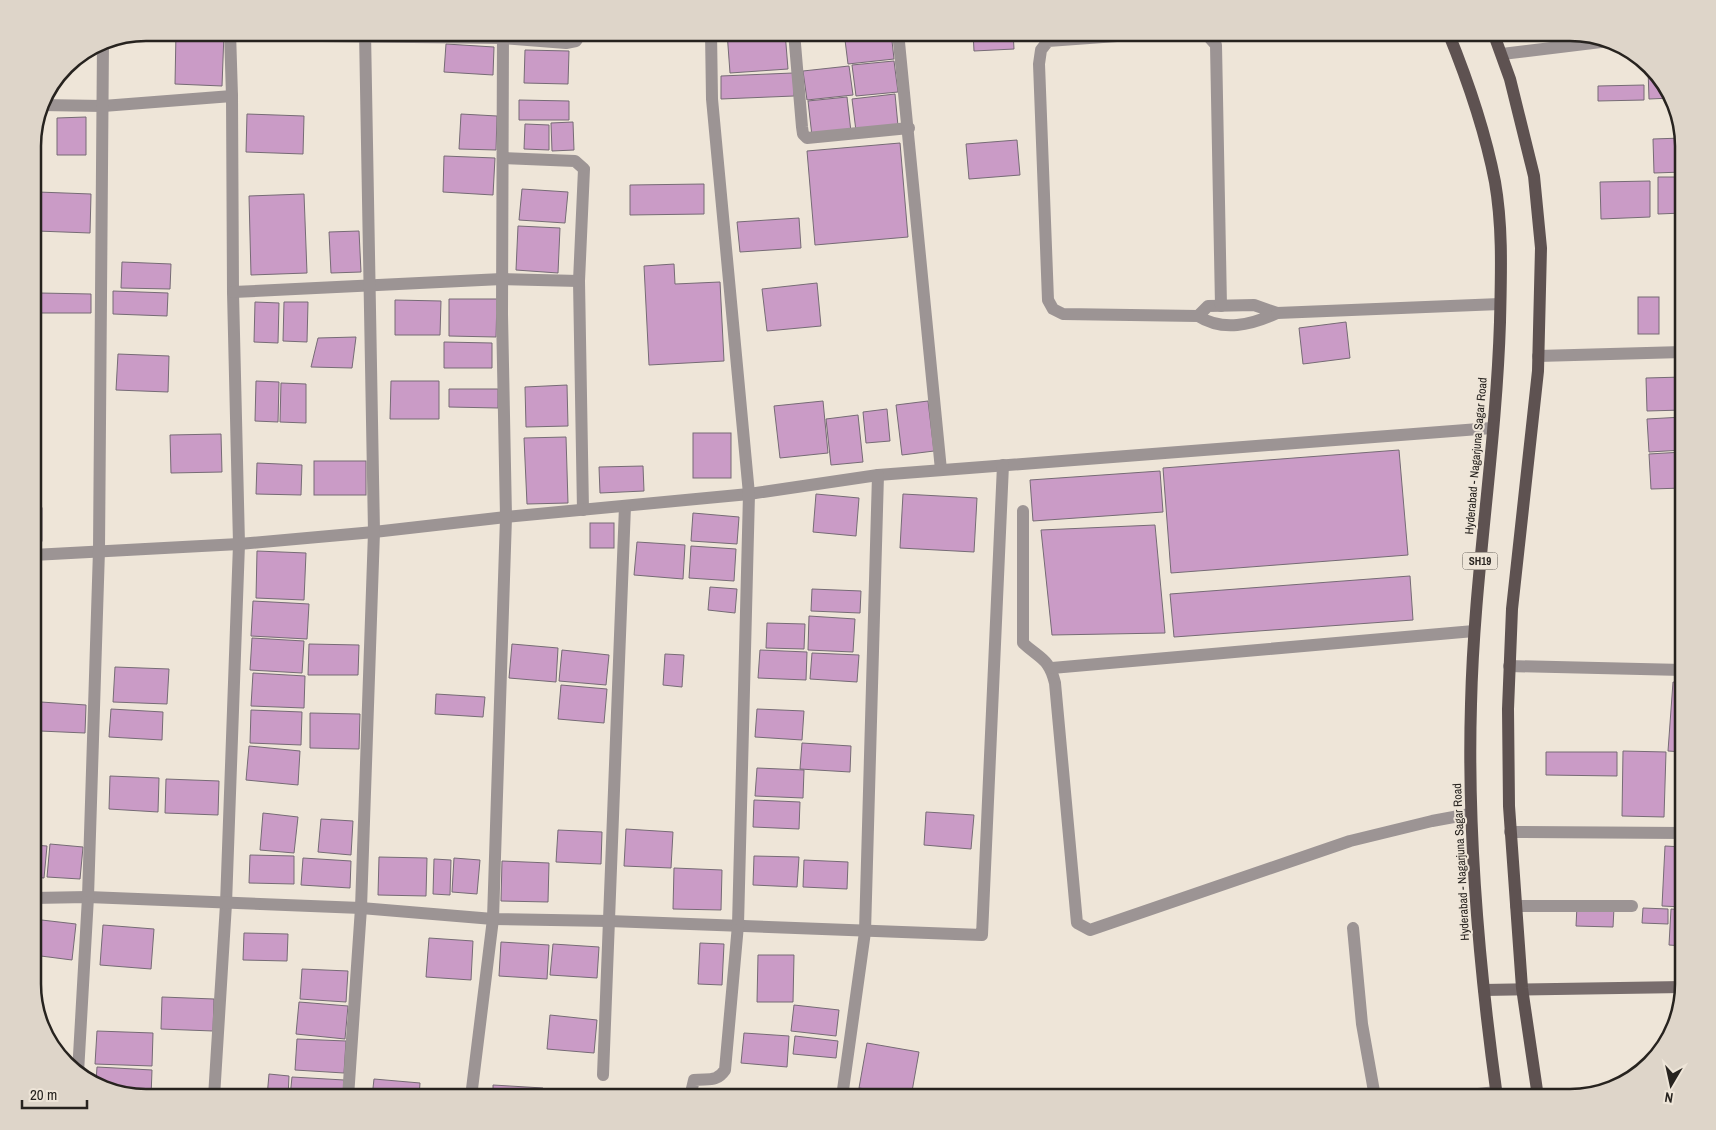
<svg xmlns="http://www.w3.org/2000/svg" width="1716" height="1130" font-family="'Archivo Narrow',sans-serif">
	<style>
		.building { fill: #ca9bc6; stroke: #766b75 }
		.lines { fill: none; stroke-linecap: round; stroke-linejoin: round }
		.lane { stroke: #9c9494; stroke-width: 12 }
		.street { stroke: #9c9494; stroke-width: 12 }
		.secondary { stroke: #786d6d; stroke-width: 12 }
		.primary { stroke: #5e5251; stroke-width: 12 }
		.labels { text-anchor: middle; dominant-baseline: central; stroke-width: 4; stroke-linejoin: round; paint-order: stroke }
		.shield { fill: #eee5d8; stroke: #635d56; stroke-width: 1 }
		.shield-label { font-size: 11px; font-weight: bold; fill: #27231f }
		.street-label { font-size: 12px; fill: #27231f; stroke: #eee5d8 }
		.rim { fill: none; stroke: #27231f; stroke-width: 2.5 }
	</style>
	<rect width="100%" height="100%" fill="#eee5d8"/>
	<g class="building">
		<path d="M176 32 224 33 222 86 175 84Z"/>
		<path d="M516 32H552L551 37Z"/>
		<path d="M727 32H785L788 69 730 73Z"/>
		<path d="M844 32H891L894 59 848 64Z"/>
		<path d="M973 32H1013L1014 49 974 51Z"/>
		<path d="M446 44 494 47 493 75 444 72Z"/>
		<path d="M525 50 569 51 568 84 524 83Z"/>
		<path d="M894 61 898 92 856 96 852 65Z"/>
		<path d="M849 66 853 95 807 100 803 71Z"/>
		<path d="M1648 69 1672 96V98L1649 99Z"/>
		<path d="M793 73 794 96 721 99V76Z"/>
		<path d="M1644 85V100L1598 101V86Z"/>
		<path d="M895 94 898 126 856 131 852 99Z"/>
		<path d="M847 97 851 132 812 136 808 101Z"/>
		<path d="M519 100 569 101V120H519Z"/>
		<path d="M247 114 304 116 303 154 246 152Z"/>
		<path d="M461 114 497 116 496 150 459 149Z"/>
		<path d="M86 117V155H57V118Z"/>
		<path d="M573 122 574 150 552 151 551 123Z"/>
		<path d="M525 124 549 125V150L524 149Z"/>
		<path d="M35 128V154H33V139Z"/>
		<path d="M1682 138 1683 172 1654 173 1653 139Z"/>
		<path d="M1017 140 1020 175 969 179 966 144Z"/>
		<path d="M900 143 908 237 815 245 807 151Z"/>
		<path d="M444 156 495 158 493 195 443 192Z"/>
		<path d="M1658 177H1683V213L1658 214Z"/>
		<path d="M1650 181V217L1601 219 1600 182Z"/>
		<path d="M704 184V214L630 215V185Z"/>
		<path d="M522 189 568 192 565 223 519 220Z"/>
		<path d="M38 192 91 194 90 233 37 231Z"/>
		<path d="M304 194 307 273 251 275 249 196Z"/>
		<path d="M799 218 801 248 740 252 737 222Z"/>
		<path d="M518 226 560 228 558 273 516 270Z"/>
		<path d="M359 231 361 272 331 273 329 232Z"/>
		<path d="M33 237H35L34 271H33Z"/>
		<path d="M122 262 171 264 170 289 121 288Z"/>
		<path d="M674 264 675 284 720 282 724 361 649 365 644 266Z"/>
		<path d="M817 283 821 326 767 331 762 289Z"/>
		<path d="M113 291 168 293 167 316 113 314Z"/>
		<path d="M40 293 91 294V313H40Z"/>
		<rect x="1638" y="297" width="21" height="37"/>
		<path d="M449 299H497L496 337 449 336Z"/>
		<path d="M395 300 441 301 440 335H395Z"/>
		<path d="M255 302 279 303 278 343 254 342Z"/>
		<path d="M284 302H308L307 342 283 341Z"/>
		<path d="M33 314H36L35 348H33Z"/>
		<path d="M1346 322 1350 358 1303 364 1299 328Z"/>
		<path d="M356 337 352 368 311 367 318 338Z"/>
		<path d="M444 342 492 343V368H444Z"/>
		<path d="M118 354 169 356 168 392 116 390Z"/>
		<path d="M33 370H37L38 391H33Z"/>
		<path d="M1683 377V410L1647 411 1646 378Z"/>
		<path d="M256 381 279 382 278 422 255 421Z"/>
		<path d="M391 381H439V419H390Z"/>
		<path d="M281 383 306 384V423L280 422Z"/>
		<path d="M567 385 568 426 526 427 525 387Z"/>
		<path d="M449 389H498V408L449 407Z"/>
		<path d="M823 401 828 453 780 458 774 406Z"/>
		<path d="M928 401 934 451 902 455 896 405Z"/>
		<path d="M887 409 890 441 866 443 863 412Z"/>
		<path d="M858 415 863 462 831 465 826 419Z"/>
		<path d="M1683 417V450L1649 452 1647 419Z"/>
		<rect x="33" y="428" width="5" height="16"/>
		<rect x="693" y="433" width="38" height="45"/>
		<path d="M221 434 222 472 171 473 170 435Z"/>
		<path d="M566 437 568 503 527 504 524 438Z"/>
		<path d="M1399 450 1408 555 1171 573 1163 468Z"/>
		<path d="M1683 452V488L1651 489 1649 454Z"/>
		<path d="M33 461 37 499H33Z"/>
		<rect x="314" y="461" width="52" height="34"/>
		<path d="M257 463 302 465 301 495 256 494Z"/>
		<path d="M643 466 644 491 600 493 599 467Z"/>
		<path d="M1160 471 1163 512 1033 521 1030 480Z"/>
		<path d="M816 494 859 498 856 536 813 532Z"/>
		<path d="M903 494 977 498 974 552 900 548Z"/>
		<rect x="33" y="508" width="9" height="33"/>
		<path d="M693 513 739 517 737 544 691 541Z"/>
		<rect x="590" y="523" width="24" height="25"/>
		<path d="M1155 525 1165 633 1052 635 1041 530Z"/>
		<path d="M637 542 685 545 683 579 634 575Z"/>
		<path d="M691 546 736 549 734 581 689 578Z"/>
		<path d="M257 551 306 553 304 600 256 598Z"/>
		<path d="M33 573 40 574 39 594H33Z"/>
		<path d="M1410 576 1413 620 1174 637 1170 594Z"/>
		<path d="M710 587 737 589 735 613 708 610Z"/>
		<path d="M812 589 861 591 860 613 811 611Z"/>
		<path d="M253 601 309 604 307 639 251 636Z"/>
		<path d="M809 616 855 619 853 652 808 650Z"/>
		<path d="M767 623 805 624 804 649 766 648Z"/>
		<path d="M252 638 304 641 302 673 250 670Z"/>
		<path d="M309 644 359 645 358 675H308Z"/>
		<path d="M512 644 558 648 556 682 509 678Z"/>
		<path d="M562 650 609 655 606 685 559 681Z"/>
		<path d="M760 650 807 652 806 680 758 678Z"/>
		<path d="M812 653 859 655 857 682 810 679Z"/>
		<path d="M665 654 684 655 682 687 663 685Z"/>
		<path d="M115 667 169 669 167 704 113 702Z"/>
		<path d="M253 673 305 676 304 708 251 706Z"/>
		<path d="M1673 682 1683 683V752L1668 751Z"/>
		<path d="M561 685 607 689 604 723 558 719Z"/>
		<path d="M436 694 485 697 483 717 435 714Z"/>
		<path d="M41 702 86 705 85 733 40 731Z"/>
		<path d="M111 709 163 712 162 740 109 737Z"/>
		<path d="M757 709 804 711 802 740 755 737Z"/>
		<path d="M251 710 302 712 301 745 250 743Z"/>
		<path d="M310 713 360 714 359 749 310 748Z"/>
		<path d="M802 743 851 746 850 772 800 769Z"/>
		<path d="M249 746 300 751 298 785 246 780Z"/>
		<path d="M1623 751 1666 752 1664 817 1622 816Z"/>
		<path d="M1546 752H1617V776L1546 775Z"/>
		<path d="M757 768 804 770 803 798 755 796Z"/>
		<path d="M110 776 159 778 158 812 109 809Z"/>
		<path d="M166 779 219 781 218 815 165 813Z"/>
		<path d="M754 800 800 802 799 829 753 827Z"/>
		<path d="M926 812 974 815 971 849 924 845Z"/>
		<path d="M263 813 298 817 294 853 260 850Z"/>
		<path d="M321 819 353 821 351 855 318 852Z"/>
		<path d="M626 829 673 832 671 868 624 866Z"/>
		<path d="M558 830 602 832 601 864 556 862Z"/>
		<path d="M50 844 83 847 80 879 47 877Z"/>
		<path d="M33 845 47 846 44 878 33 877Z"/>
		<path d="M1665 846 1683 847V907L1662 906Z"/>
		<path d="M250 855 294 856V884L249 883Z"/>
		<path d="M754 856 799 857 797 887 753 885Z"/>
		<path d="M379 857 427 858 426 896 378 895Z"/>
		<path d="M303 858 351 861 350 888 301 885Z"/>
		<path d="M454 858 480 860 477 894 452 892Z"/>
		<path d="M434 859 451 860 450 895 433 894Z"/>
		<path d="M804 860 848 862 847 889 803 887Z"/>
		<path d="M502 861 549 863 548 902 501 901Z"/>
		<path d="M674 868 722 870 721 910 673 909Z"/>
		<path d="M1577 906 1614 908 1613 927 1576 926Z"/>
		<path d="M1643 908 1668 909V924L1642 923Z"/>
		<path d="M1671 909 1683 910V946L1669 945Z"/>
		<path d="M33 919 76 924 72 960 33 955Z"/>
		<path d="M103 925 154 929 151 969 100 965Z"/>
		<path d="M244 933 288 934 287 961 243 960Z"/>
		<path d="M429 938 473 941 471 980 426 977Z"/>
		<path d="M501 942 549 945 547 979 499 976Z"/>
		<path d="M700 943 724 944 722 985 698 984Z"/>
		<path d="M553 944 599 947 597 978 550 975Z"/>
		<path d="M758 955H794L793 1002H757Z"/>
		<path d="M302 969 348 971 346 1002 300 999Z"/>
		<path d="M162 997 214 999 213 1031 161 1029Z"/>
		<path d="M299 1002 348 1006 345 1039 296 1034Z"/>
		<path d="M794 1005 839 1010 836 1036 791 1031Z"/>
		<path d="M550 1015 597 1020 594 1053 547 1049Z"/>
		<path d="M97 1031 153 1033 152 1066 95 1064Z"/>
		<path d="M744 1033 789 1036 787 1067 741 1063Z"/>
		<path d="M795 1036 838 1041 836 1058 793 1054Z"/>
		<path d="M297 1039 346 1041 344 1073 295 1070Z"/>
		<path d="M867 1043 919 1052 911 1097 859 1088Z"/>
		<path d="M97 1067 152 1070 151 1097 96 1082Z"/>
		<path d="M269 1074 289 1076 288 1097H267Z"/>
		<path d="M292 1077 344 1080 343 1097H290Z"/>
		<path d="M374 1079 420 1083 419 1097H372Z"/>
		<path d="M493 1085 543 1088V1097H493Z"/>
		<path d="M866 1093 896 1097H865Z"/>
	</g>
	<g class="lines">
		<g class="lane">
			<path d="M1023 511V643C1040 659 1049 658 1055 683L1077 923 1090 930 1350 841 1432 821 1470 814"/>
			<path d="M1052 668 1474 631"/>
			<path d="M1516 906H1632"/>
			<path d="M1353 928 1362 1024 1375 1097"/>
			<path d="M1452 1097 1496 1092"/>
		</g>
		<g class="street">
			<path d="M230 32 232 96"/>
			<path d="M794 32 802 127 803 134 807 138 909 128"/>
			<path d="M898 32 941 470"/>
			<path d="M1172 32 1048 41 1041 50 1039 64 1048 300 1053 309 1063 314 1198 316C1223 332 1251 325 1277 313L1254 305 1208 306 1198 316"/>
			<path d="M1202 32 1208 36 1216 45 1221 306"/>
			<path d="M230 35 503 38 566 43 576 41 582 32"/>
			<path d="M1502 54 1601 42"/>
			<path d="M41 105 103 106 232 96 233 292 239 544 226 904 214 1097"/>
			<path d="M503 158 575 161 584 169 579 281 583 510"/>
			<path d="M233 292 502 279 579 281"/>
			<path d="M1277 313 1500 304"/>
			<path d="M1538 356 1683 352"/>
			<path d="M33 555 239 544 374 532 506 517 749 494 878 475 1492 428"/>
			<path d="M1509 666 1683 670"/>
			<path d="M1510 832 1683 833"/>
			<path d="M33 898 88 897 361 908 493 919 609 921 982 935 1003 465"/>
			<path d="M78 1073 88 897 99 550 103 41"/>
			<path d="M603 1075 625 506"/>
			<path d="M348 1097 361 908 374 532 365 32"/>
			<path d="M471 1097 493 919 506 517 502 314 503 32"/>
			<path d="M690 1097 694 1080C708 1078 716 1083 725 1070L738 925 749 494 712 99 711 32"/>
			<path d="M842 1097 865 932 878 475"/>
		</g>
		<path class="secondary" d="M1484 990 1683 987"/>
		<g class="primary">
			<path d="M1448 32C1468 81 1485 130 1495 182 1503 228 1501 275 1500 322 1496 450 1474 576 1471 704 1467 836 1479 967 1497 1097"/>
			<path d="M1493 32 1510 79 1534 176 1541 248 1538 371 1512 609 1508 709 1509 806 1522 988 1538 1097"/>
		</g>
	</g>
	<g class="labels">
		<rect class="shield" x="1462.5" y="552.5" width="35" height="17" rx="4"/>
		<g class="shield-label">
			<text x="1480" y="561">SH19</text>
		</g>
		<g class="street-label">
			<text transform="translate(1476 456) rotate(-85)">Hyderabad - Nagarjuna Sagar Road</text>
			<text transform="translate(1461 862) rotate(-93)">Hyderabad - Nagarjuna Sagar Road</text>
		</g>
	</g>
	<path d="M0 0H1716V1130H0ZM146 41H1570A105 105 0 0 1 1675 146V984A105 105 0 0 1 1570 1089H146A105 105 0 0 1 41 984V146A105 105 0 0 1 146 41Z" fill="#ded5c9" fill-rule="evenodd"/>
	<path class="rim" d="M146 41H1570A105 105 0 0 1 1675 146V984A105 105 0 0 1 1570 1089H146A105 105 0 0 1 41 984V146A105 105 0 0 1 146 41Z"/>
	<g transform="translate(1671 1085) rotate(189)" stroke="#eee5d8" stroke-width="4" paint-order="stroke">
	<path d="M0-4L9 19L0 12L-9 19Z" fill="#27231f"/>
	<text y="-8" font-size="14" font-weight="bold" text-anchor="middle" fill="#27231f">N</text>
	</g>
	<path d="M22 1100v8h65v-8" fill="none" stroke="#27231f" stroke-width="2.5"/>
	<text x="30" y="1100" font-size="15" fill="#27231f" stroke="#eee5d8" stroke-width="4" paint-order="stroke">20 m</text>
</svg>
